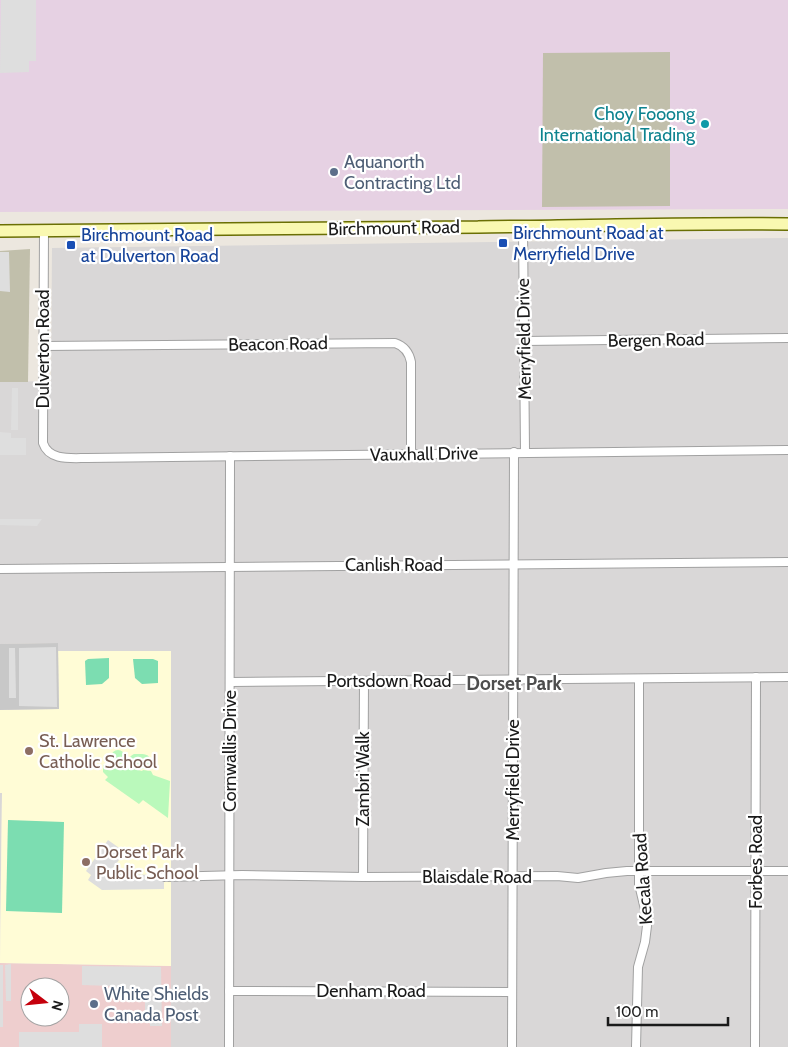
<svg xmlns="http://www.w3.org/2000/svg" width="788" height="1047" font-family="Cabin,sans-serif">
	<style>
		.residential { fill: #d9d7d7 }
		.commercial { fill: #eecece; fill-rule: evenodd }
		.industrial { fill: #e6d1e3 }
		.education { fill: #fffcd6 }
		.religious { fill: #c8c8c8 }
		.construction { fill: #c1bfab }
		.park { fill: #baf9bb }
		.pitch { fill: #7cddb1 }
		.parking { fill: #dedede }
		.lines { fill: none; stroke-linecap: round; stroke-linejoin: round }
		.street-casing { stroke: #a1a1a1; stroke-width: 10 }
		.secondary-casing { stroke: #6a6f04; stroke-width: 14 }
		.street { stroke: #fff; stroke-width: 8 }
		.secondary { stroke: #f9f8b1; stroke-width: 11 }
		.culture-dot { fill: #0f9aa8; stroke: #fff; stroke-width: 2 }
		.service-dot { fill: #5c6f8a; stroke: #fff; stroke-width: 2 }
		.transit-dot { fill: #1a4fb4; stroke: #fff; stroke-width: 2 }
		.education-dot { fill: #8d6e63; stroke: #fff; stroke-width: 2 }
		.labels { text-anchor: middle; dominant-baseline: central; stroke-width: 4.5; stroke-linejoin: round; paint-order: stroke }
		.culture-label { font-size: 18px; fill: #0d838f; stroke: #fff; text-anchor: end }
		.service-label { font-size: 18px; fill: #4e5e75; stroke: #fff; text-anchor: start }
		.street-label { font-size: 18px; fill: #1a1a1a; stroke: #fff }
		.transit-label { font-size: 18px; fill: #164399; stroke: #fff; text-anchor: start }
		.education-label { font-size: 18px; fill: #785e54; stroke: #fff; text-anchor: start }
		.neighbourhood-label { font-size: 19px; font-weight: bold; fill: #4d4d4d; stroke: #fff }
	</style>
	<rect width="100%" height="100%" fill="#ece7df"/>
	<g class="residential">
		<path d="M788 238V1047H171V651H58V643L0 644V382L51 381 52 248Z"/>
		<path d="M0 793H2L0 928Z"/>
	</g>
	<path class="commercial" d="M0 963 171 966V1047H0ZM30 987H60V1017H30Z"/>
	<path class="industrial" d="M0 0H788V209L0 212Z"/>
	<path class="education" d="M58 651H171V966L0 963 2 793H0V710L59 709Z"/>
	<path class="religious" d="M58 643 59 709 0 710V644Z"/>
	<g class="construction">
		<path d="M670 52V206L542 207 543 53Z"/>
		<path d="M30 249 28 382H0V251Z"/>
	</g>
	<g class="park">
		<circle cx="118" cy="757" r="7"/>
		<path d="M134 754C143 754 152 752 150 765 144 771 139 768 131 765 127 761 129 756 134 754Z"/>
		<path d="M103 765H119L142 771 143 770 151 771 153 775 170 781 168 818 143 800 139 804 105 780 108 777 103 772Z"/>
	</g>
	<g class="pitch">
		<path d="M109 658V678L102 684 86 685 85 661 88 659Z"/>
		<path d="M133 659H153L158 661V683L142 684 135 678Z"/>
		<path d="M8 820 64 822 62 913 6 911Z"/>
	</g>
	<g class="parking">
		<path d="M1 0H36V61H29V72L0 73Z"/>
		<path d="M0 252H9L10 292 0 291Z"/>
		<path d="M12 388H18V430H11Z"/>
		<path d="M0 432 11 433V438H26V455H0Z"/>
		<path d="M0 519H42L37 526 0 525Z"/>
		<path d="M56 647 57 707 19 706V648Z"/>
		<path d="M9 648H15L16 698H9Z"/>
		<path d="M108 840 125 852 110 872V874L164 875V889L102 890 88 880 91 875 86 871Z"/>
		<path d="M11 964V1001H6L5 965Z"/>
		<rect x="0" y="965" width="3" height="62"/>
		<path d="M82 966 161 967 162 1026H150V1013H145V998H122L113 996 112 986 82 985Z"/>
		<path d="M79 1024H102V1047H19V1032H79Z"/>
	</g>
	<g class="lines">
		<g class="street-casing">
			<g id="street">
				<path d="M523 226 525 452"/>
				<path d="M44 231 43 443C49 461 71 458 87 458L788 450"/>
				<path d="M524 341 788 338"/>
				<path d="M43 346 395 343C404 346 409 352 411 362V454"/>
				<path d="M0 569 788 562"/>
				<path d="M231 682 788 677"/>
				<path d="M164 877 242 875 363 877 557 876 578 878 606 873 627 871H788"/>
				<path d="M363 877 364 681"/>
				<path d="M229 991 512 992"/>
				<path d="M229 1047 230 456"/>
				<path d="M512 1047 514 452"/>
				<path d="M636 1047 638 967 645 942 647 926V918L639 884V679"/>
				<path d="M755 1047 756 677"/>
			</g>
		</g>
		<g class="secondary-casing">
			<path id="secondary" d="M0 231 478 227C504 226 531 227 558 226 635 225 711 223 788 224"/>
		</g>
		<use href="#street" class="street"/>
		<use href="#secondary" class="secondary"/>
	</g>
	<circle class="culture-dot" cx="705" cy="124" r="5"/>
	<g class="service-dot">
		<circle cx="334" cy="172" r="5"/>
		<circle cx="94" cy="1004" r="5"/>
	</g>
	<g class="transit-dot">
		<rect x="498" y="238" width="10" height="10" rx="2.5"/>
		<rect x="66" y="240" width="10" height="10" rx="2.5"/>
	</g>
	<g class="education-dot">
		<circle cx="29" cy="751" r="5"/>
		<circle cx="86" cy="862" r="5"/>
	</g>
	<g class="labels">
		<g class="culture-label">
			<text x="695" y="114">Choy Fooong<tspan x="695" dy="21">International Trading</tspan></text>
		</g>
		<g class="service-label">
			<text x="344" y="162">Aquanorth<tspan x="344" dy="21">Contracting Ltd</tspan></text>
			<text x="104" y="994">White Shields<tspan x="104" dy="21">Canada Post</tspan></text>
		</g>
		<g class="street-label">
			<text transform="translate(394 228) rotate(-1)">Birchmount Road</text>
			<text transform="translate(524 339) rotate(-91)">Merryfield Drive</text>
			<text transform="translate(656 340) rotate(-1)">Bergen Road</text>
			<text transform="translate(278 344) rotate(-1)">Beacon Road</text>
			<text transform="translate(43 349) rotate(-90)">Dulverton Road</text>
			<text transform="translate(424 454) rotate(-1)">Vauxhall Drive</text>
			<text x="394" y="565">Canlish Road</text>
			<text x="389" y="681">Portsdown Road</text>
			<text transform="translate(230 751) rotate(-90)">Cornwallis Drive</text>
			<text transform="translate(363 779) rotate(-90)">Zambri Walk</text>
			<text transform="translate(513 780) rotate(-90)">Merryfield Drive</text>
			<text transform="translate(756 862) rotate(-90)">Forbes Road</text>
			<text x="477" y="877">Blaisdale Road</text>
			<text transform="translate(643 879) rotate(-94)">Kecala Road</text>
			<text x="371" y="991">Denham Road</text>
		</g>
		<g class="transit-label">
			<text x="513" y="233">Birchmount Road at<tspan x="513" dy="21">Merryfield Drive</tspan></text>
			<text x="81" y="235">Birchmount Road<tspan x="81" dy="21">at Dulverton Road</tspan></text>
		</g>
		<g class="education-label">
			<text x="39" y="741">St. Lawrence<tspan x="39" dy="21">Catholic School</tspan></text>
			<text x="96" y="852">Dorset Park<tspan x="96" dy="21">Public School</tspan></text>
		</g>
		<g class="neighbourhood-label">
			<text x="514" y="683">Dorset Park</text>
		</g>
	</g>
	<g transform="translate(45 1002) rotate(106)"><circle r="24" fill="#ffffff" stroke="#a3a3a3"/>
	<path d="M0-4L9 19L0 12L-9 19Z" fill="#c5000c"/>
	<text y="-8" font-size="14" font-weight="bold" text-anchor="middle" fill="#1a1a1a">N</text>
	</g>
	<path d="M608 1017v8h120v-8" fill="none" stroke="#1a1a1a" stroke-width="2.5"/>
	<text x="616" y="1017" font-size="15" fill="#1a1a1a" stroke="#ffffff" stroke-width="4" paint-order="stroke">100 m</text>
</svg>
